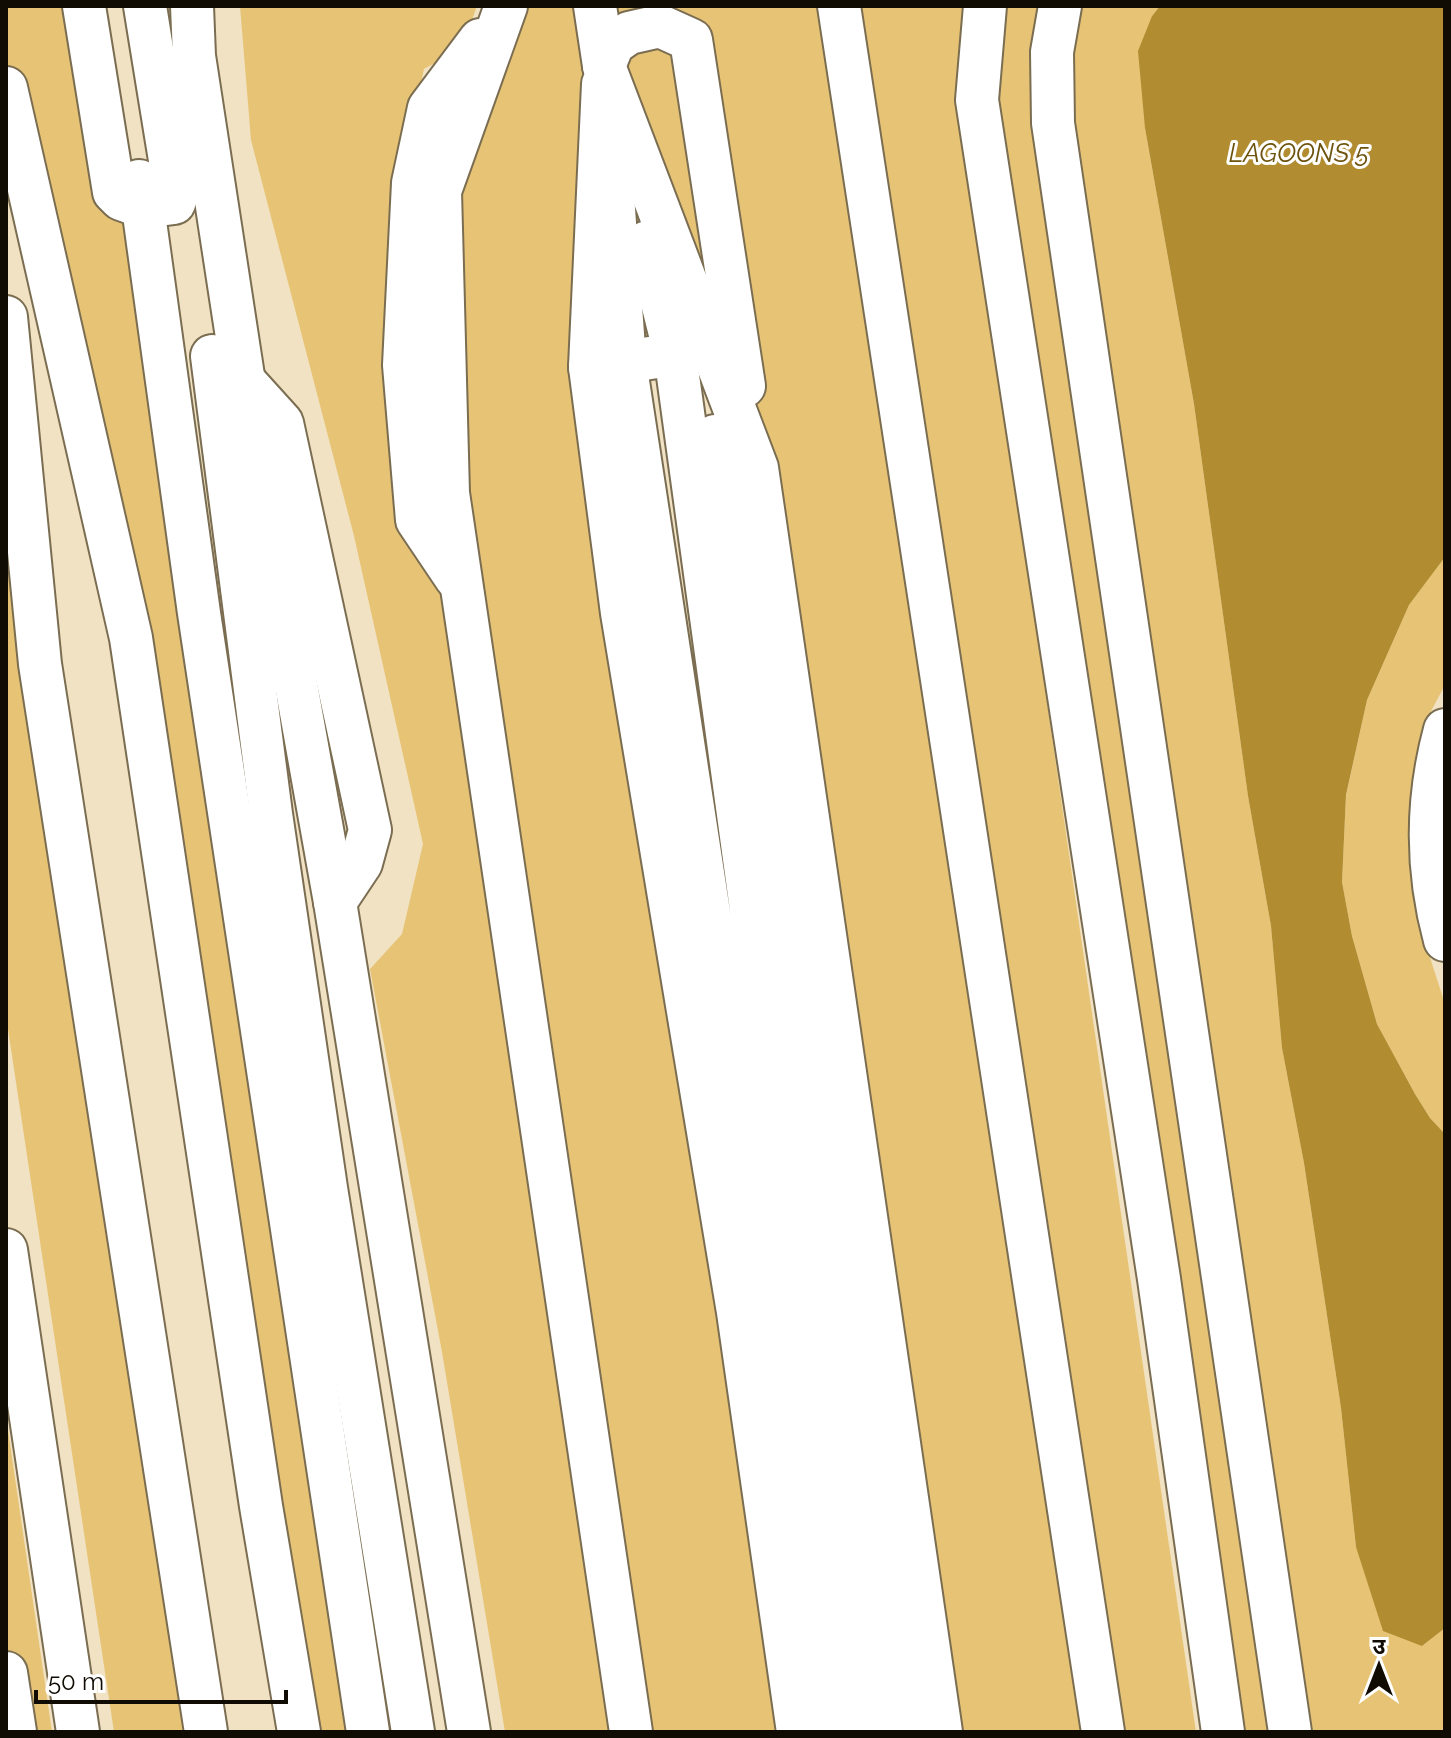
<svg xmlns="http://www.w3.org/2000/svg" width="1451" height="1738" font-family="Raleway,'Noto Sans Devanagari',sans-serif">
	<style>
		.green { fill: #e7c475 }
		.water { fill: #b18c30 }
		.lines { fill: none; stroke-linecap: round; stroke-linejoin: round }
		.minor-casing { stroke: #7a6d51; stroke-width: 46 }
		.minor { stroke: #fff; stroke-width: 42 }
		.labels { text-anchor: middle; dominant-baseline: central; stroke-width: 6; stroke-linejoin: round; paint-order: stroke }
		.water-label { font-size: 26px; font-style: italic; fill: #6d530e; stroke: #fff }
	</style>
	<rect width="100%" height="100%" fill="#f1e2c3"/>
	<g class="green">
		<path d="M6 6H80L136 205 365 1732H304L240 1345 6 73Z"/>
		<path d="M240 6H477L462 48 424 69 406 152 448 604 617 1732H505L442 1352 370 969 402 934 423 844 354 536 251 140Z"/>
		<path d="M506 6H592L792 1732H642L454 494 443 191Z"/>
		<path d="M604 6H972L969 163 1196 1732H951L698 40 619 31Z"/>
		<path d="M989 6H1058L1273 1732H1225L982 98Z"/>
		<path d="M1071 6H1160L1152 16 1145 128 1194 404 1248 796 1271 926 1282 1048 1304 1163 1341 1408 1356 1547 1422 1646 1445 1628V1732H1313L1157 736 1070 125Z"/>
		<path d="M675 38 748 429 618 48Z"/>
		<path d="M6 416 199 1732H114L6 1016Z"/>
		<path d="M1445 557V685L1430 713 1418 791 1424 939 1445 1004V1134L1430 1118 1415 1094 1377 1024 1352 936 1342 882 1346 796 1367 700 1409 605Z"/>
		<path d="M6 1416 52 1732H18L6 1647Z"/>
	</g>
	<path class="water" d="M1160 6H1445V557L1409 605 1367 700 1346 795 1342 882 1352 936 1377 1024 1415 1094 1430 1118 1445 1134V1628L1422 1646 1383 1631 1356 1547 1341 1408 1304 1163 1282 1048 1271 926 1248 796 1194 404 1145 128 1138 51 1152 16Z"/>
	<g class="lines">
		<g class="minor-casing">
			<g id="minor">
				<path d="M84 6 114 192 121 199 143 207 199 613 368 1732"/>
				<path d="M192 6 194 56 256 461 335 902 469 1732"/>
				<path d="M506 6 440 191 448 493 631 1732"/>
				<path d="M595 6 604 66 757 468 941 1732"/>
				<path d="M839 6 1103 1732"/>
				<path d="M985 6 977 100 1159 1279 1223 1732"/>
				<path d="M1060 6 1052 52 1053 123 1290 1732"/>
				<path d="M604 66 613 44 629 33 660 26 691 40 744 386"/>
				<path d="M603 84 590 367 616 363"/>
				<path d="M6 88 131 638 261 1506 299 1732"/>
				<path d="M607 112 625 362"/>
				<path d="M139 181 143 207 174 203 176 197 145 6"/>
				<path d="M647 242 675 354 701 349"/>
				<path d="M6 317 40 664 206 1732"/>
				<path d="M212 356 271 814 326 1188 413 1732"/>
				<path d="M590 367 622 613 738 1312 798 1732"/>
				<path d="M244 381 282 423 370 830 361 863 335 902"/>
				<path d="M715 436 832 1201 909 1732"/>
				<path d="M456 578 417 520 404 365 413 183 429 108 480 40"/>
				<path d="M1445 730C1426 800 1426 870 1445 940"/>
				<path d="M6 1250 78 1732"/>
				<path d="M6 1673 15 1732"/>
				<path d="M834 1732 625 362 675 354 800 1267 874 1732"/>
			</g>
		</g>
		<use href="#minor" class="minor"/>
	</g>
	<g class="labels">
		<g class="water-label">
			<text x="1299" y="153">LAGOONS 5</text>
		</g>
	</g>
	<rect width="1451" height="1738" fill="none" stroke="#100b03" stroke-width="16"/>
	<g transform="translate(1379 1666)" stroke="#ffffff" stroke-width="6" paint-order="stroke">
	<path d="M0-6L14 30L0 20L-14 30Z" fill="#100b03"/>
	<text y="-12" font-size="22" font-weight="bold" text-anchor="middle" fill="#100b03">उ</text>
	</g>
	<path d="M36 1690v12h250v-12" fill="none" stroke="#100b03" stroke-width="4"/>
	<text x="48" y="1690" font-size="24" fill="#100b03" stroke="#ffffff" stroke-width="6" paint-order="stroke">50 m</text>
</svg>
